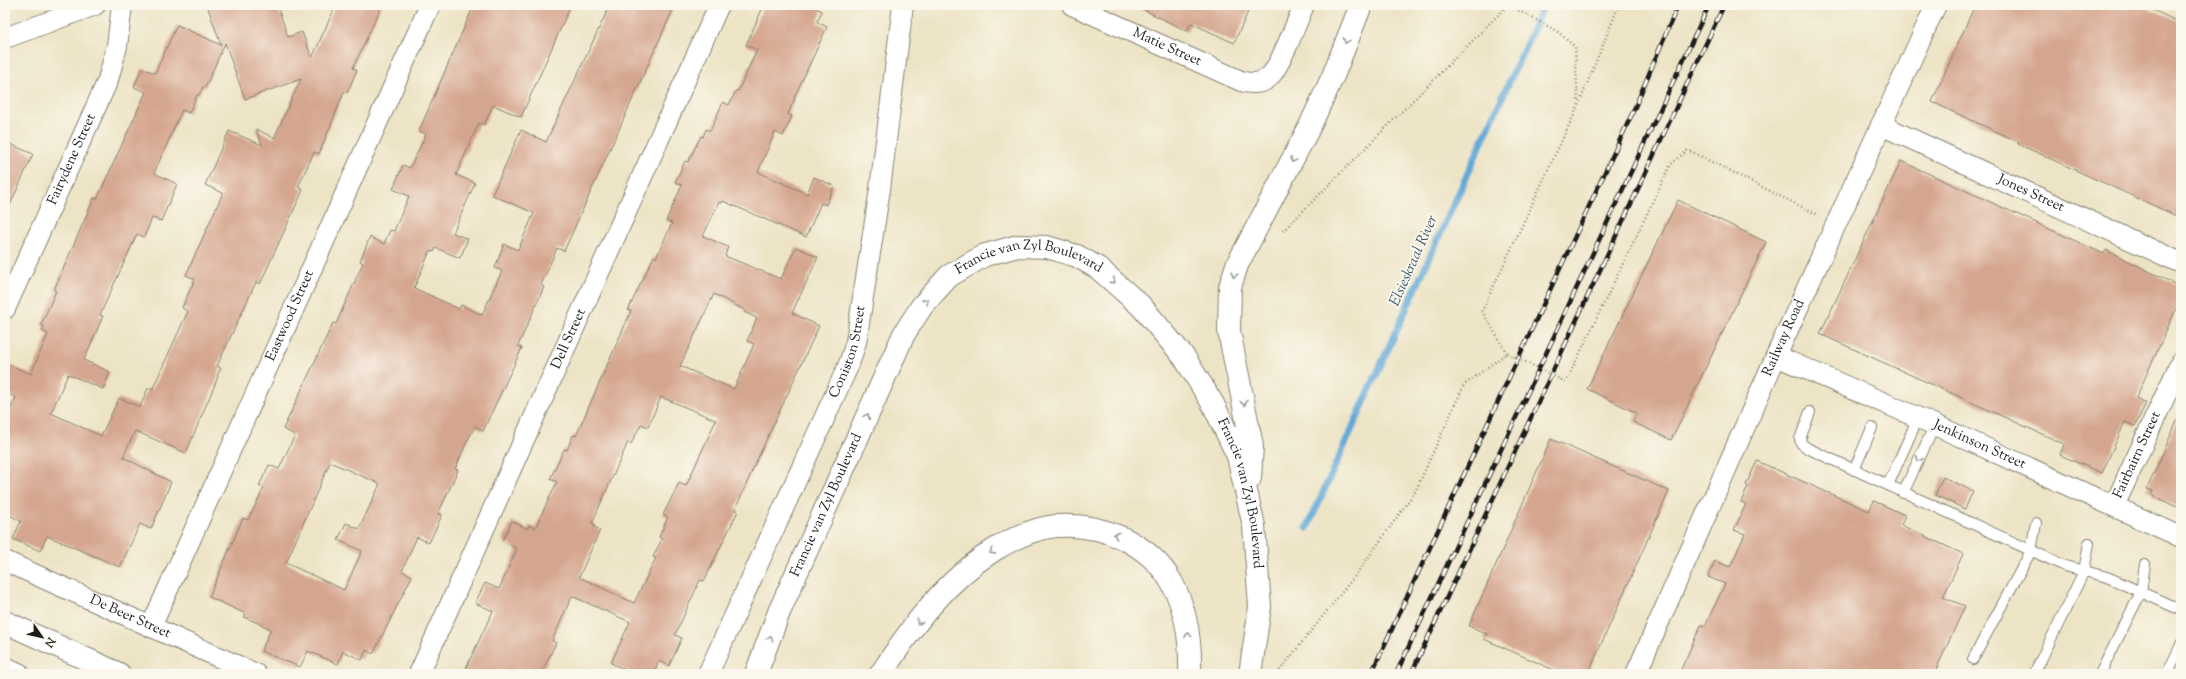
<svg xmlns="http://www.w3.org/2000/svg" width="2186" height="679" font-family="'Sorts Mill Goudy',serif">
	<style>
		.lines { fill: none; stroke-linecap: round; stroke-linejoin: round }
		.stream { stroke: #62a9d8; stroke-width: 7 }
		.building { fill: #d5a68f; fill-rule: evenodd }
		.service-casing { stroke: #848071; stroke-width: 12 }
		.minor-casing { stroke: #848071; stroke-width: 22 }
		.secondary-casing { stroke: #848071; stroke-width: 24 }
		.path { stroke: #848071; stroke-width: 2.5; stroke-dasharray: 1 3; stroke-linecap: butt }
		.service { stroke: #fff; stroke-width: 10 }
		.minor { stroke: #fff; stroke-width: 20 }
		.secondary { stroke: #fff; stroke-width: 22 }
		.rail-casing { stroke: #1c1c1c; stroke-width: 4.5 }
		.rail { stroke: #fbf7ec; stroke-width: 3; stroke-dasharray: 9; stroke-linecap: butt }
		.oneway { stroke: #999 }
		.labels { text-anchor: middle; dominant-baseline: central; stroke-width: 4; stroke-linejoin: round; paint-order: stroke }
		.street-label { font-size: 14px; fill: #1c1c1c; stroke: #fbf7ec }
		.water-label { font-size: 15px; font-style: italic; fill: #3c5b71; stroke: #fbf7ec }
	</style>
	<rect width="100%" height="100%" fill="#fbf7ec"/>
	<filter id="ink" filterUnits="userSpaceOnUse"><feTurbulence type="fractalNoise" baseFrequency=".025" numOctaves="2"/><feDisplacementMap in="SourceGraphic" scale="8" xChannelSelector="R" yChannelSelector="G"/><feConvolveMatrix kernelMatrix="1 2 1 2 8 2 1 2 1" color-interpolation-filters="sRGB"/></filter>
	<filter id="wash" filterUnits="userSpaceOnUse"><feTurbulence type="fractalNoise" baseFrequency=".012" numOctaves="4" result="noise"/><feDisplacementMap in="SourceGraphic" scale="16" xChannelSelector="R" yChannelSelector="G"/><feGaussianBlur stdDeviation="0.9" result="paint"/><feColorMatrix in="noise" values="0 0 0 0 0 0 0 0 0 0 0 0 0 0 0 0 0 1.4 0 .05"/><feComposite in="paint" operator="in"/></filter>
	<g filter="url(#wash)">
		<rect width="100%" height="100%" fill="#ede4c6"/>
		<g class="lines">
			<path class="stream" d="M1307 528 1544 5"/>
		</g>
		<g id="blocks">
			<g class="building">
				<path d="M207 5H277L288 37 302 32 312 58 336 5H382L353 68 357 70 347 93 344 92 319 154 314 152 298 187 303 190 292 214 260 284 256 282 217 366 221 368 217 376 218 377 186 453 135 431 123 457 171 482 151 529 140 524 120 567 47 536 40 551 13 539 21 521 5 513V421L16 397 5 393V363L31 374 48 334 42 331 44 326 41 325 56 291 54 290 94 198 97 199 146 92 134 87 142 68 155 73 177 25 221 45ZM225 43 245 99 301 79 274 138 256 129 262 145 229 131 205 185 223 193 186 275 195 279 182 308 188 311 152 390 148 388 140 407 119 398 101 436 51 413 68 374 103 389 110 372 84 360 103 316 100 315 137 234 144 237 152 218 161 221 177 184 154 173 182 110 189 113 197 95H199L203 87 205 88Z"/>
				<path d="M474 5H571L521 117 493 105 484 125 479 123 456 175 475 183 453 233 468 239 460 258 436 248 434 252 430 251 414 288 459 309 461 305 482 315 502 271 495 268 504 244 518 250 534 213 492 195 521 130 546 142 610 5H675L564 251 557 248 541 285 544 287 518 346 522 348 483 431 475 426 465 446 455 469 458 470 438 514 442 515 429 543 417 537 402 571 412 576 373 654 366 650 362 660 343 651 338 664 308 651 300 667 261 651 271 629 244 617 246 614 209 597 243 518 248 520 264 488 259 486 269 465 279 469 295 435 283 429 333 323 336 324 363 263 360 261 370 237 384 244 390 230 394 231 409 196 393 189 403 165 410 168 426 134 419 131ZM330 462 380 484 359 529 346 523 338 540 362 551 344 590 286 563Z"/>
				<path d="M764 5H809L822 11 817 22 827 27 794 98H795L788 114 792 116 783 136 775 132 758 172 807 194 814 177 834 186 826 205 821 203 806 237 723 201 722 203 719 202 703 236 728 247 725 256 781 279 796 247 818 257 792 313 819 326 756 462 735 510 738 511 704 581 700 580 675 635 682 638 669 666 659 661 653 674H634L611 663 630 622 572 596 552 641 556 643 541 674H463L493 611 475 603 485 583 499 589 517 549 502 541 512 521 528 529 529 525 535 528 557 482 550 479 564 449 567 450 573 435 576 436 631 311 628 310 654 256 656 258 672 223 666 221 682 185 675 182 685 161 688 162 701 136 703 137 706 129 710 131 723 102 729 105 736 90 738 91 757 50 746 45ZM714 294 745 310 744 312 757 318 747 341 754 344 734 389 680 366ZM661 397 716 420 686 486 679 483 663 515 668 517 659 537 662 539 653 557 656 558 634 603 579 577 600 530 594 527 595 524 592 523 628 442 631 444 641 424 648 427Z"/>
				<path d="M1134 5H1251L1234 43 1191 23 1187 31Z"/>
				<path d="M1975 5H2142L2181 23V218L2018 144 2019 142 1932 102Z"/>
				<path d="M5 142 33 154 5 216Z"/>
				<path d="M1901 161 2104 254 2106 250 2181 287V298L2136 398 2146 403 2135 426 2125 422 2102 473 2060 455 2064 444 1820 334Z"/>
				<path d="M1678 200 1766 242 1671 440 1633 422 1637 413 1587 389Z"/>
				<path d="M2181 412V509L2151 495 2153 491 2147 489Z"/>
				<path d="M1551 439 1669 491 1588 674H1563L1484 639 1487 634 1469 626Z"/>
				<path d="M1757 461 1869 511 1874 501 1905 515 1901 525 1963 554 1943 597 1965 606 1934 674H1679L1701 625 1705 626 1725 584 1708 577 1715 561 1730 567 1745 534 1734 530 1746 504 1741 502 1748 486 1746 485Z"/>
				<path d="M1943 477 1973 491 1965 509 1935 495Z"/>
			</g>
		</g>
	</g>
	<g filter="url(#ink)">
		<use href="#blocks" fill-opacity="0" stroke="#848071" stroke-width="1"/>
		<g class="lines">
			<g class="service-casing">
				<g id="service">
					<path d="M1810 412 1800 439 1801 443 1807 448 2065 566 2107 577 2181 610"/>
					<path d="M1854 470 1872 428"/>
					<path d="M1888 485 1918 418"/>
					<path d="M1903 493 1935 425"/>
					<path d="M1973 659 2031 551 2036 523"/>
					<path d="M2034 674 2084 571 2089 543"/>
					<path d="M2100 674 2141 592 2145 564"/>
					<path d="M2167 674 2181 645"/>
				</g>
			</g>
			<g class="minor-casing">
				<g id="minor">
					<path id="s1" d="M1072 5 1241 81C1251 84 1262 85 1270 76 1281 65 1297 21 1304 5"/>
					<path d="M5 38 95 5"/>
					<path id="s2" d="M1881 125 2181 263"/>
					<path id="s3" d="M5 309 108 80 117 46 122 5"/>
					<path id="s4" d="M1776 356 1935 425 2181 537"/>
					<path id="s5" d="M2114 506 2181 362"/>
					<path id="s6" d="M5 561 256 674"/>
					<path id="s7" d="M151 627 430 5"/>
					<path id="s8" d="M419 674 719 5"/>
					<path id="s9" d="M708 674 849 364 856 342 880 189 903 5"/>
					<path id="s10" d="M1636 674 1776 356 1936 5"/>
				</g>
			</g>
			<g class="secondary-casing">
				<g id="secondary">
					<path d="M1250 478 1252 446 1229 331 1230 287 1237 265 1309 128 1333 76 1361 5"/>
					<path d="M5 622 119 674"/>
					<path d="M5 668 18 674"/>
					<path id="s11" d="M756 674 779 612 904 334 922 306 949 276 985 255 1018 246 1047 247 1077 256 1098 268 1141 306 1184 357 1213 404 1238 456 1254 526 1260 607 1250 674"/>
					<path d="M881 674C911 627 946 580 994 550 1012 539 1034 528 1056 526 1101 523 1149 542 1172 583 1187 611 1191 643 1190 674"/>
				</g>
			</g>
			<g class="path">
				<path d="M1508 5 1557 31 1575 47 1578 103"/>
				<path d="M1283 231 1508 5"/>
				<path d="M1507 353 1482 311 1578 106 1619 5"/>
				<path d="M1277 674 1358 572 1415 492 1464 385 1507 353 1566 382 1671 164 1688 150 1818 215"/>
			</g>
			<use href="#service" class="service"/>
			<use href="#minor" class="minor"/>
			<use href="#secondary" class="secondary"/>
			<g class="rail-casing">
				<g id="rail">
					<path d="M1371 674 1632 114 1678 5"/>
					<path d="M1396 674 1709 5"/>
					<path d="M1411 674 1724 5"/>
				</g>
			</g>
			<use href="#rail" class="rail"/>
		</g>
		<defs><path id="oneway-chevron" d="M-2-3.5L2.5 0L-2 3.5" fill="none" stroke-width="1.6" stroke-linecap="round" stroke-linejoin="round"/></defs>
		<g class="oneway">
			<use href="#oneway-chevron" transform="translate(1346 41) rotate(111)"/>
			<use href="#oneway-chevron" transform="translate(1293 160) rotate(118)"/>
			<use href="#oneway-chevron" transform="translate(1234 275) rotate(108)"/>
			<use href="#oneway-chevron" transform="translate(1113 281) rotate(40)"/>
			<use href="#oneway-chevron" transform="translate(926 301) rotate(-48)"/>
			<use href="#oneway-chevron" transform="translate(1244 403) rotate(79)"/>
			<use href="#oneway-chevron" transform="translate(867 416) rotate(-66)"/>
			<use href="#oneway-chevron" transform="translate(1919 459) rotate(115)"/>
			<use href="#oneway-chevron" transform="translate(1116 535) rotate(-160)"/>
			<use href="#oneway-chevron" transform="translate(992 552) rotate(148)"/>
			<use href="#oneway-chevron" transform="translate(919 622) rotate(127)"/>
			<use href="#oneway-chevron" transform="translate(1188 635) rotate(-97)"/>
			<use href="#oneway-chevron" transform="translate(770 638) rotate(-69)"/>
		</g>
	</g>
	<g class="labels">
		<g class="street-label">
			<text stroke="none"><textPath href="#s1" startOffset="104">Matie Street</textPath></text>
			<text stroke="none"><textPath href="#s3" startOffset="164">Fairydene Street</textPath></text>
			<text stroke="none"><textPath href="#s2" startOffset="165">Jones Street</textPath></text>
			<text stroke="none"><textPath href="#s11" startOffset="531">Francie van Zyl Boulevard</textPath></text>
			<text stroke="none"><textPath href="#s7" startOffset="341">Eastwood Street</textPath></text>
			<text stroke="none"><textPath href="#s10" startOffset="367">Railway Road</textPath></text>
			<text stroke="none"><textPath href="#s8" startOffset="367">Dell Street</textPath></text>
			<text stroke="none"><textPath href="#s9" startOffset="352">Coniston Street</textPath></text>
			<text stroke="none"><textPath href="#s4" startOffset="222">Jenkinson Street</textPath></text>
			<text stroke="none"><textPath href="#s5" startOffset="56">Fairbairn Street</textPath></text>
			<text stroke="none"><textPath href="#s11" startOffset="879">Francie van Zyl Boulevard</textPath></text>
			<text stroke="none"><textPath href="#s11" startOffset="183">Francie van Zyl Boulevard</textPath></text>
			<text stroke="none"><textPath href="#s6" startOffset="137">De Beer Street</textPath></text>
		</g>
		<g class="water-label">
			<text transform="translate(1414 261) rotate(-66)">Elsieskraal River</text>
		</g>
	</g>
	<rect width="2186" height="679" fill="none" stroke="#fbf7ec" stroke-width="20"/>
	<g transform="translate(42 637) rotate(124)" stroke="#fbf7ec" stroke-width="3" paint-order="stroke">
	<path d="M0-3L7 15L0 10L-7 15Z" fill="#1c1c1c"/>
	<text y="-6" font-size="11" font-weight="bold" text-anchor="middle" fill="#1c1c1c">N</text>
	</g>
</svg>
